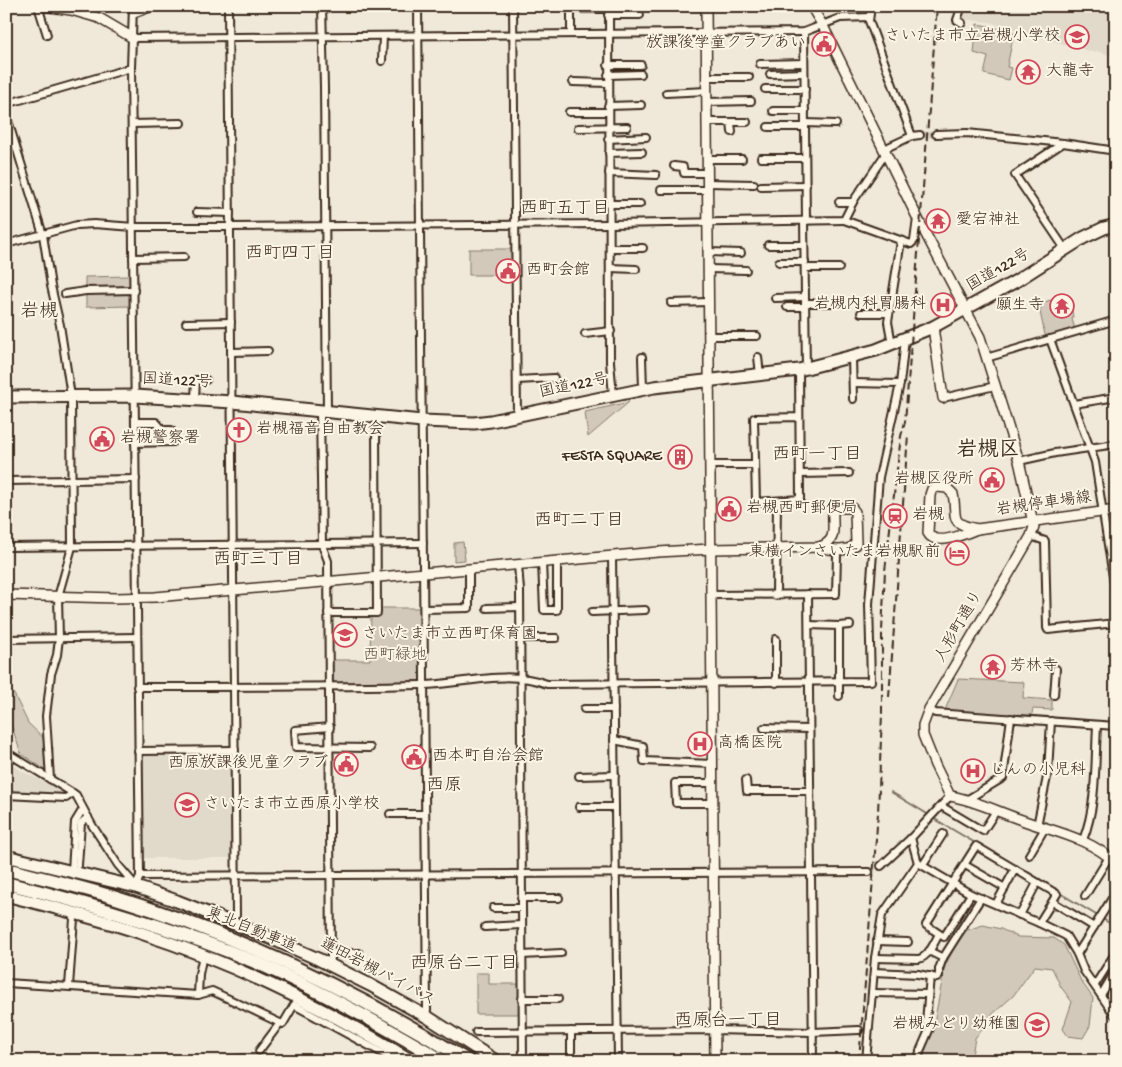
<svg xmlns="http://www.w3.org/2000/svg" width="1122" height="1067" font-family="'Gochi Hand','Klee One',sans-serif">
	<style>
		.built { fill: #e1d9c9 }
		.green { fill: #d2c9ba; stroke: #867a6c }
		.lines { fill: none; stroke-linecap: round; stroke-linejoin: round }
		.stream { stroke: #7e7163; stroke-width: 2 }
		.river { stroke: #aaa091; stroke-width: 10 }
		.minor-tunnel { stroke: #ccc3b4; stroke-width: 6; stroke-dasharray: 6 3; stroke-linecap: butt }
		.minor-casing { stroke: #3b2a1e; stroke-width: 10 }
		.tertiary-casing { stroke: #3b2a1e; stroke-width: 12 }
		.secondary-casing { stroke: #3b2a1e; stroke-width: 12 }
		.trunk-casing { stroke: #3b2a1e; stroke-width: 15 }
		.motorway-casing { stroke: #3b2a1e; stroke-width: 16 }
		.minor { stroke: #fcf5e5; stroke-width: 6 }
		.tertiary { stroke: #fcf5e5; stroke-width: 9 }
		.secondary { stroke: #fcf5e5; stroke-width: 9 }
		.trunk { stroke: #fcf5e5; stroke-width: 11 }
		.motorway { stroke: #fcf5e5; stroke-width: 12 }
		.rail { stroke: #3b2a1e; stroke-width: 2; stroke-dasharray: 8 4; stroke-linecap: butt }
		.labels { text-anchor: middle; dominant-baseline: central; stroke-width: 4; stroke-linejoin: round; paint-order: stroke }
		.poi-label { font-size: 16px; fill: #3b2a1e; stroke: #fcf5e5; text-anchor: start }
		.street-label { font-size: 16px; fill: #3b2a1e; stroke: #fcf5e5 }
		.park-label { font-size: 16px; fill: #615245; stroke: #fcf5e5 }
		.neighbourhood-label { font-size: 18px; fill: #3b2a1e; stroke: #fcf5e5 }
		.quarter-label { font-size: 19px; fill: #3b2a1e; stroke: #fcf5e5 }
		.district-label { font-size: 21px; font-weight: bold; fill: #3b2a1e; stroke: #fcf5e5 }
	</style>
	<rect width="100%" height="100%" fill="#f0e9d9"/>
	<filter id="ink" filterUnits="userSpaceOnUse"><feTurbulence type="fractalNoise" baseFrequency=".02" numOctaves="2"/><feDisplacementMap in="SourceGraphic" scale="10" xChannelSelector="R" yChannelSelector="G"/><feConvolveMatrix kernelMatrix="1 2 1 2 8 2 1 2 1" color-interpolation-filters="sRGB"/></filter>
	<g filter="url(#ink)">
		<g class="built">
			<path d="M964 6H1116V57L1096 51 1095 53 989 22 962 19 960 17Z"/>
			<path d="M232 752V858H143L141 753Z"/>
			<path d="M6 761 25 773 62 790 59 796 6 792Z"/>
		</g>
		<g class="green">
			<path d="M977 24 989 26 1014 33 1007 67 1012 68 1009 80 984 74 988 57 974 53Z"/>
			<path d="M469 249H513V265L501 266V275H469Z"/>
			<path d="M130 276V287L85 288V277Z"/>
			<path d="M131 293V306L86 307V294Z"/>
			<path d="M1051 300 1058 317 1072 311 1073 317 1072 319 1075 329 1048 336 1045 335 1040 312 1042 303Z"/>
			<path d="M629 402 588 437 585 412Z"/>
			<path d="M463 542 465 560 454 561V543Z"/>
			<path d="M381 608H421V681L333 683 332 660H370L371 615 381 614Z"/>
			<path d="M958 679 1024 682 1023 698 1052 700V710L1033 709 1031 718 947 712 945 710Z"/>
			<path d="M6 688 14 694 28 723 53 747 52 766 43 775 40 766 21 754 9 718 6 721Z"/>
			<path d="M983 925 1001 929 1018 937 1054 938 1064 945 1081 981 1093 998 1090 1026 1083 1038 1068 1036 1063 1029 1072 1002 1061 987 1052 968 1035 966 1013 996 987 1019 983 1028 975 1038 971 1061H924L925 1051 934 1023 945 966 955 946 967 930Z"/>
			<path d="M476 973H489V984H519V1014H476Z"/>
		</g>
		<g class="lines">
			<g class="stream">
				<path d="M891 792 929 815"/>
				<path d="M933 818 977 844"/>
				<path d="M1058 892 1116 927"/>
			</g>
			<path class="river" d="M226 1061 243 1058 258 1061"/>
			<g class="minor-tunnel">
				<path d="M920 135 936 134"/>
				<path d="M869 872 881 866"/>
			</g>
			<g class="minor-casing">
				<g id="minor">
					<path d="M38 6 47 35"/>
					<path d="M133 6 131 68 140 876 136 887"/>
					<path d="M228 6 236 915"/>
					<path d="M322 6 324 87 327 411"/>
					<path d="M418 6 427 1010"/>
					<path d="M513 6 517 416"/>
					<path d="M609 6 610 362 613 395"/>
					<path d="M871 6 869 21 912 136"/>
					<path d="M962 6 957 20 962 23"/>
					<path d="M133 14 155 6"/>
					<path d="M608 15H640"/>
					<path d="M804 32 806 221"/>
					<path d="M571 34V9H609"/>
					<path d="M133 38 804 32 840 18 869 17"/>
					<path d="M382 61 383 36"/>
					<path d="M760 64 804 63"/>
					<path d="M608 65H641"/>
					<path d="M770 74 804 73"/>
					<path d="M608 75 641 74"/>
					<path d="M707 77H749"/>
					<path d="M573 82 608 83"/>
					<path d="M765 89H805"/>
					<path d="M666 93 707 91"/>
					<path d="M707 102 751 101"/>
					<path d="M6 104 131 68"/>
					<path d="M608 106 641 105"/>
					<path d="M773 111H805"/>
					<path d="M569 112H608"/>
					<path d="M6 114 43 235 51 286 60 325 71 396 72 547 58 597 59 638 57 655 51 674 46 716 50 779"/>
					<path d="M707 122H747"/>
					<path d="M731 122 732 132"/>
					<path d="M805 123 836 124"/>
					<path d="M132 124 181 123"/>
					<path d="M768 127H805"/>
					<path d="M578 128 627 127"/>
					<path d="M936 134 967 133 1063 143 1116 151"/>
					<path d="M608 139 646 137"/>
					<path d="M1063 143 1015 175 1065 249"/>
					<path d="M884 149 912 136 920 135"/>
					<path d="M609 153 642 152"/>
					<path d="M761 158H805"/>
					<path d="M707 159H742"/>
					<path d="M674 166 683 167 684 173H707"/>
					<path d="M609 173 656 175"/>
					<path d="M708 183 754 184"/>
					<path d="M761 186 806 185"/>
					<path d="M661 190H708"/>
					<path d="M839 202H853"/>
					<path d="M609 204H640"/>
					<path d="M197 212 230 213"/>
					<path d="M844 220 911 244 914 241 917 218"/>
					<path d="M804 221 806 369"/>
					<path d="M6 244 77 225 94 224 134 227H229L609 224 844 220 854 200 886 153"/>
					<path d="M768 245H804"/>
					<path d="M610 248H643"/>
					<path d="M709 252 741 253"/>
					<path d="M133 258 184 257"/>
					<path d="M779 262H805"/>
					<path d="M610 268 636 269"/>
					<path d="M805 268H839"/>
					<path d="M709 269 746 270"/>
					<path d="M65 294 86 291 134 290"/>
					<path d="M775 298 805 297"/>
					<path d="M671 303 709 302"/>
					<path d="M805 303H838"/>
					<path d="M787 307H805"/>
					<path d="M861 313H889"/>
					<path d="M186 323 231 322"/>
					<path d="M585 334 611 331"/>
					<path d="M709 336H757"/>
					<path d="M1050 339 1095 462 1116 596"/>
					<path d="M892 344 888 322 901 241"/>
					<path d="M231 352 268 351"/>
					<path d="M642 357 643 389"/>
					<path d="M758 357 760 375"/>
					<path d="M852 357 853 399"/>
					<path d="M986 358 1116 320"/>
					<path d="M799 370 800 499 756 502 754 418 799 417"/>
					<path d="M517 380 554 378"/>
					<path d="M853 383 900 384"/>
					<path d="M195 398 196 380H206"/>
					<path d="M943 398 995 386"/>
					<path d="M1074 404 1116 397"/>
					<path d="M320 410 322 545 328 561 331 958"/>
					<path d="M135 422H156L163 430H171L173 442 135 443"/>
					<path d="M1019 461 1055 453 1116 444"/>
					<path d="M710 465H755"/>
					<path d="M800 474 849 473"/>
					<path d="M6 481 136 479"/>
					<path d="M1031 536 1045 541 1047 628 1048 630 1116 623"/>
					<path d="M6 547 423 543"/>
					<path d="M612 556 618 1061"/>
					<path d="M542 562 544 610H557V561"/>
					<path d="M518 565 520 590 523 1061"/>
					<path d="M808 594 813 1061"/>
					<path d="M712 595 836 594 837 555"/>
					<path d="M776 596 777 501"/>
					<path d="M487 608 520 607"/>
					<path d="M424 609 469 608V569"/>
					<path d="M592 612 645 610"/>
					<path d="M328 613H377L376 428 378 416"/>
					<path d="M809 625 839 626V696"/>
					<path d="M839 626 850 625"/>
					<path d="M520 638H556"/>
					<path d="M6 639 137 637"/>
					<path d="M776 683V639"/>
					<path d="M137 687C232 687 328 687 423 685 464 684 506 669 547 684L871 681 869 604 879 477 900 384 905 339"/>
					<path d="M1054 695 1056 669"/>
					<path d="M584 709H614"/>
					<path d="M929 709 935 713 1116 726"/>
					<path d="M330 727 295 730 296 747 370 748"/>
					<path d="M764 728 809 729"/>
					<path d="M614 740 643 746 644 761 712 764"/>
					<path d="M138 751 235 750"/>
					<path d="M6 752 76 795 92 825 118 865 136 886"/>
					<path d="M579 776 615 775"/>
					<path d="M746 780 747 791H809"/>
					<path d="M713 783H675L676 803H713"/>
					<path d="M6 795 66 798 73 793"/>
					<path d="M968 799 1003 778 1011 718"/>
					<path d="M941 806 983 831 996 811"/>
					<path d="M579 807H615"/>
					<path d="M390 814H425"/>
					<path d="M1037 826 1048 772 1051 721"/>
					<path d="M911 838 918 863 971 894 1039 923 1066 936 1077 954 1084 971 1116 1017"/>
					<path d="M1083 840C1097 805 1095 762 1097 725"/>
					<path d="M1029 855 1045 828"/>
					<path d="M78 865 81 823 88 817"/>
					<path d="M923 865 943 834"/>
					<path d="M965 865 1005 888"/>
					<path d="M881 866 911 838 950 796"/>
					<path d="M72 871 75 822 83 809"/>
					<path d="M140 876 869 872"/>
					<path d="M971 894 944 937 926 925 976 846 1057 894 1039 923"/>
					<path d="M1085 896 1109 857"/>
					<path d="M521 898H559"/>
					<path d="M1053 902 1094 927"/>
					<path d="M996 904 1015 869"/>
					<path d="M493 908H521"/>
					<path d="M1020 915 1037 883"/>
					<path d="M485 927 521 925"/>
					<path d="M877 941 908 942"/>
					<path d="M332 953H359"/>
					<path d="M1077 954 1116 892"/>
					<path d="M522 955 561 953"/>
					<path d="M875 958 919 959C929 956 934 943 939 934"/>
					<path d="M943 958 981 898"/>
					<path d="M874 972 918 974 937 978 939 976V969L943 958 929 951"/>
					<path d="M6 983 198 995 212 991 280 1023"/>
					<path d="M1095 985 1116 952"/>
					<path d="M69 986 74 919"/>
					<path d="M872 993 928 994"/>
					<path d="M198 995 199 974 203 955"/>
					<path d="M1101 995 1116 970"/>
					<path d="M522 999H558"/>
					<path d="M571 1031V1061"/>
					<path d="M476 1032 714 1030 813 1032 859 1030"/>
					<path d="M259 1051 280 1023 283 1024 294 1005 397 1061"/>
					<path d="M640 1061 655 1060"/>
					<path d="M866 1061 875 958 882 915 918 863"/>
					<path d="M918 1061 920 1051 930 1028 926 1022 930 976"/>
				</g>
			</g>
			<g class="tertiary-casing">
				<g id="tertiary">
					<path d="M44 6 71 10 99 18 133 38"/>
					<path d="M706 6 715 1061"/>
					<path d="M811 6 823 26 921 225 980 337 1019 461 1034 527 1031 536 1017 560 929 709 923 725V735L935 765 950 796C974 800 996 811 1019 819 1054 832 1088 837 1116 863"/>
					<path d="M933 327 943 398"/>
					<path d="M937 487 947 488 953 494C958 517 947 523 977 529 965 534 935 547 928 533L930 495 932 489Z"/>
					<path d="M6 595 116 598 155 597 658 552 711 549 819 547C829 550 851 553 856 543L855 512 852 508H834L833 512C832 529 838 541 819 547"/>
				</g>
			</g>
			<g class="secondary-casing">
				<path id="secondary" d="M977 529 1116 510"/>
			</g>
			<g class="trunk-casing">
				<g id="trunk">
					<path d="M6 397 135 396 232 402 422 421 474 423 491 421 654 387 799 370 876 350 933 327 1016 281 1083 238 1104 228 1116 225"/>
					<path d="M6 856 136 887 177 901 268 937 318 959 370 985 429 1018 496 1061"/>
					<path d="M6 895C52 907 97 918 141 933 236 964 327 1009 412 1061"/>
				</g>
			</g>
			<g class="motorway-casing">
				<g id="motorway">
					<path d="M6 869C42 878 78 886 113 897 238 935 356 992 468 1061"/>
					<path d="M6 883C91 904 174 928 255 962 320 990 382 1025 443 1061"/>
				</g>
			</g>
			<use href="#minor" class="minor"/>
			<use href="#tertiary" class="tertiary"/>
			<use href="#secondary" class="secondary"/>
			<use href="#trunk" class="trunk"/>
			<use href="#motorway" class="motorway"/>
			<g class="rail">
				<path d="M889 697 908 435"/>
				<path d="M859 1061 878 813 882 714V631L885 571 901 436 905 422 937 6"/>
			</g>
		</g>
	</g>
	<defs>
		<g id="school-ring" transform="scale(1.25)"><circle r="9.5" fill="#fcf5e5" stroke="#d1495b" stroke-width="1.5"/><path d="M0-5L7-2L0 1L-7-2ZM-4 1L0 2.5L4 1V4Q0 6-4 4Z" fill="#d1495b"/></g>
		<g id="civic-ring" transform="scale(1.25)"><circle r="9.5" fill="#fcf5e5" stroke="#d1495b" stroke-width="1.5"/><path d="M-.6-6.5H3V-4.5H.6V-3L4-1V1h2V6H-6V1h2V-1L-.6-3ZM-1.2 2.5V6h2.4V2.5Z" fill="#d1495b"/></g>
		<g id="temple-ring" transform="scale(1.25)"><circle r="9.5" fill="#fcf5e5" stroke="#d1495b" stroke-width="1.5"/><path d="M0-6L5-2H3V0L6.5 2.5H4V6H1.5V3h-3V6H-4V2.5H-6.5L-3 0V-2H-5Z" fill="#d1495b"/></g>
		<g id="hospital-ring" transform="scale(1.25)"><circle r="9.5" fill="#fcf5e5" stroke="#d1495b" stroke-width="1.5"/><path d="M-5-5h3v3.5h4V-5h3V5h-3V1.5h-4V5h-3Z" fill="#d1495b"/></g>
		<g id="church-ring" transform="scale(1.25)"><circle r="9.5" fill="#fcf5e5" stroke="#d1495b" stroke-width="1.5"/><path d="M-1.2-6h2.4v3.5h3.3v2.4h-3.3V6h-2.4V-.1h-3.3v-2.4h3.3Z" fill="#d1495b"/></g>
		<g id="building-ring" transform="scale(1.25)"><circle r="9.5" fill="#fcf5e5" stroke="#d1495b" stroke-width="1.5"/><path d="M-4-6H4V6H1V3H-1V6H-4ZM-2.5-4.3h1.7v1.8h-1.7ZM.8-4.3h1.7v1.8H.8ZM-2.5-1h1.7V.8h-1.7ZM.8-1h1.7V.8H.8Z" fill="#d1495b"/></g>
		<g id="station-ring" transform="scale(1.25)"><circle r="9.5" fill="#fcf5e5" stroke="#d1495b" stroke-width="1.5"/><path d="M-3-6H3Q5-6 5-4V2Q5 4 3 4L4.5 6H3L1.5 4h-3L-3 6H-4.5L-3 4Q-5 4-5 2V-4Q-5-6-3-6ZM-3.5-4v3h7v-3ZM-3.5 1v1.5H-2V1ZM2 1v1.5H3.5V1Z" fill="#d1495b"/></g>
		<g id="hotel-ring" transform="scale(1.25)"><circle r="9.5" fill="#fcf5e5" stroke="#d1495b" stroke-width="1.5"/><path d="M-6-4.5h1.5V1H6V5H4.5V3h-9V5H-6ZM-4 0a1.8 1.8 0 1 1 3.6 0ZM.5 0V-2.5h3Q6-2.5 6 0Z" fill="#d1495b"/></g>
	</defs>
	<g fill-rule="evenodd">
		<use href="#school-ring" x="1077" y="37"/>
		<use href="#civic-ring" x="824" y="44"/>
		<use href="#temple-ring" x="1028" y="72"/>
		<use href="#temple-ring" x="938" y="221"/>
		<use href="#civic-ring" x="508" y="271"/>
		<use href="#hospital-ring" x="943" y="305"/>
		<use href="#temple-ring" x="1062" y="306"/>
		<use href="#church-ring" x="239" y="430"/>
		<use href="#civic-ring" x="102" y="439"/>
		<use href="#building-ring" x="680" y="457"/>
		<use href="#civic-ring" x="992" y="480"/>
		<use href="#civic-ring" x="729" y="509"/>
		<use href="#station-ring" x="895" y="516"/>
		<use href="#hotel-ring" x="957" y="553"/>
		<use href="#school-ring" x="345" y="635"/>
		<use href="#temple-ring" x="993" y="667"/>
		<use href="#hospital-ring" x="700" y="744"/>
		<use href="#civic-ring" x="414" y="757"/>
		<use href="#civic-ring" x="346" y="764"/>
		<use href="#hospital-ring" x="973" y="771"/>
		<use href="#school-ring" x="187" y="805"/>
		<use href="#school-ring" x="1037" y="1025"/>
	</g>
	<g class="labels">
		<g class="poi-label">
			<text x="1060" y="37" text-anchor="end">さいたま市立岩槻小学校</text>
			<text x="806" y="44" text-anchor="end">放課後学童クラブあい</text>
			<text x="1046" y="72">大龍寺</text>
			<text x="956" y="221">愛宕神社</text>
			<text x="526" y="271">西町会館</text>
			<text x="926" y="305" text-anchor="end">岩槻内科胃腸科</text>
			<text x="1044" y="306" text-anchor="end">願生寺</text>
			<text x="256" y="430">岩槻福音自由教会</text>
			<text x="120" y="439">岩槻警察署</text>
			<text x="662" y="457" text-anchor="end">FESTA SQUARE</text>
			<text x="974" y="480" text-anchor="end">岩槻区役所</text>
			<text x="746" y="509">岩槻西町郵便局</text>
			<text x="912" y="516">岩槻</text>
			<text x="940" y="553" text-anchor="end">東横インさいたま岩槻駅前</text>
			<text x="362" y="635">さいたま市立西町保育園</text>
			<text x="1010" y="667">芳林寺</text>
			<text x="718" y="744">高橋医院</text>
			<text x="432" y="757">西本町自治会館</text>
			<text x="328" y="764" text-anchor="end">西原放課後児童クラブ</text>
			<text x="990" y="771">じんの小児科</text>
			<text x="204" y="805">さいたま市立西原小学校</text>
			<text x="1020" y="1025" text-anchor="end">岩槻みどり幼稚園</text>
		</g>
		<g class="street-label">
			<text transform="translate(999 271) rotate(-30)">国道122号</text>
			<text transform="translate(177 382) rotate(3)">国道122号</text>
			<text transform="translate(574 387) rotate(-12)">国道122号</text>
			<text transform="translate(1044 505) rotate(-8)">岩槻停車場線</text>
			<text transform="translate(960 627) rotate(-60)">人形町通り</text>
			<text transform="translate(251 931) rotate(22)">東北自動車道</text>
			<text transform="translate(377 973) rotate(28)">蓮田岩槻バイパス</text>
		</g>
		<g class="park-label">
			<text x="395" y="656">西町緑地</text>
		</g>
		<g class="neighbourhood-label">
			<text x="565" y="209">西町五丁目</text>
			<text x="290" y="254">西町四丁目</text>
			<text x="817" y="455">西町一丁目</text>
			<text x="579" y="521">西町二丁目</text>
			<text x="258" y="560">西町三丁目</text>
			<text x="444" y="786">西原</text>
			<text x="464" y="964">西原台二丁目</text>
			<text x="728" y="1021">西原台一丁目</text>
		</g>
		<g class="quarter-label">
			<text x="39" y="312">岩槻</text>
		</g>
		<g class="district-label">
			<text x="988" y="451">岩槻区</text>
		</g>
	</g>
	<rect width="1122" height="1067" fill="none" stroke="#fcf5e5" stroke-width="25"/>
	<rect x="12" y="12" width="1097" height="1042" fill="none" stroke="#3b2a1e" stroke-width="2" filter="url(#ink)"/>
</svg>
